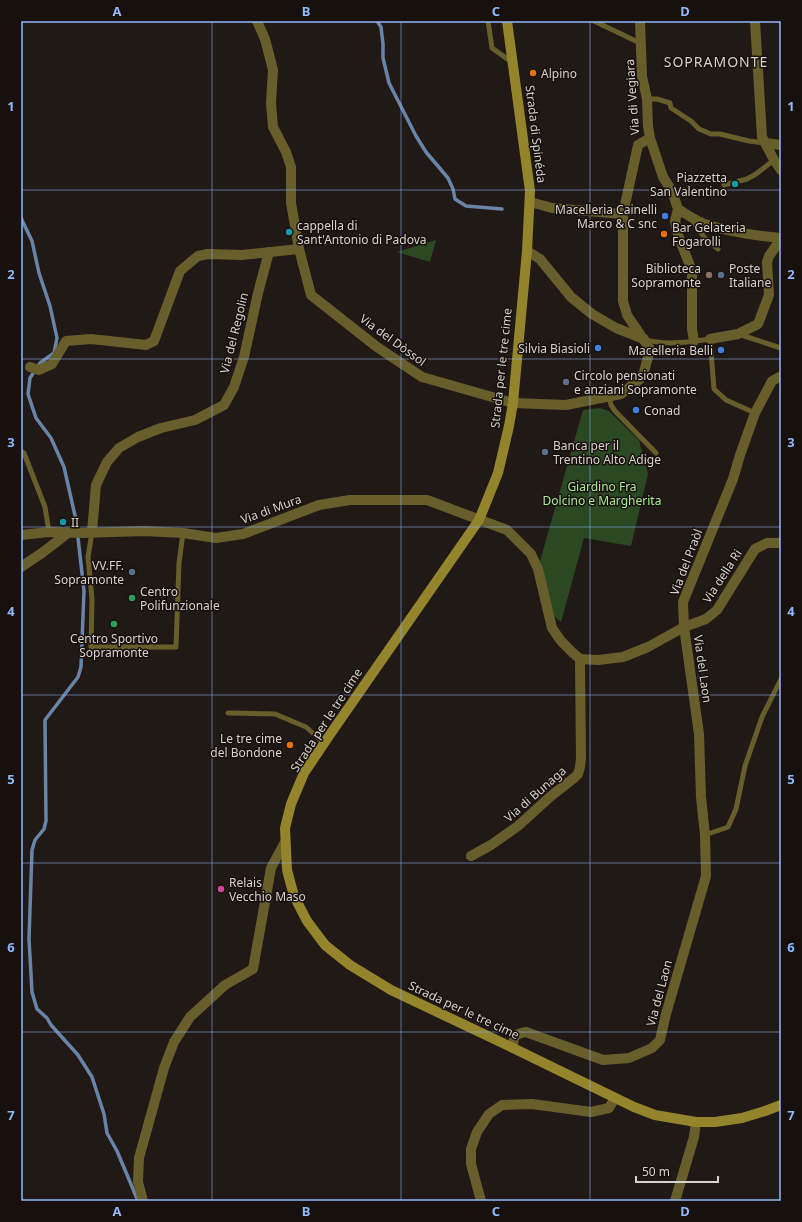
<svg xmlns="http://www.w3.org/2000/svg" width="802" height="1222" font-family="'Noto Sans',sans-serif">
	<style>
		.green { fill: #2a4822 }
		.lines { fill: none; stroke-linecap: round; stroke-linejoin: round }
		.stream { stroke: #6884a8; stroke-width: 3.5 }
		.lane { stroke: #685e2b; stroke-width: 5 }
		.street { stroke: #685e2b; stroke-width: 10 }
		.secondary { stroke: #94842c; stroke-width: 10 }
		.grid { fill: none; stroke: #90b8fd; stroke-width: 1; stroke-opacity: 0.55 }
		.food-dot { fill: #e8710a; stroke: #18100d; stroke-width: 1.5 }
		.culture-dot { fill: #0f9aa8; stroke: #18100d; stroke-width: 1.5 }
		.shop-dot { fill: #3f7fe0; stroke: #18100d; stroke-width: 1.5 }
		.education-dot { fill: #8d6e63; stroke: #18100d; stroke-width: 1.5 }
		.service-dot { fill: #5c6f8a; stroke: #18100d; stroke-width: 1.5 }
		.leisure-dot { fill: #2e9e5b; stroke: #18100d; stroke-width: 1.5 }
		.hotel-dot { fill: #d1479c; stroke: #18100d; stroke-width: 1.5 }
		.labels { text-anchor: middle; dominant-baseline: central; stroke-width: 3; stroke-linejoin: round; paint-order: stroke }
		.poi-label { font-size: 12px; fill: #d7d2cf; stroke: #18100d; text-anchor: start }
		.street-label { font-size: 12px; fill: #d7d2cf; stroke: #18100d }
		.park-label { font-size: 12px; fill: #a9ea97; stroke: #18100d }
		.quarter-label { font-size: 14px; letter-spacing: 1px; fill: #d7d2cf; stroke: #18100d }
		.neatline { fill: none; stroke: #90b8fd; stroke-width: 1.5 }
		.grid-label { font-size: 13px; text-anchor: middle; font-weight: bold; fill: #90b8fd }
	</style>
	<rect width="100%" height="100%" fill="#211916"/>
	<g class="green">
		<path d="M436 240 430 262 397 252Z"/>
		<path d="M600 408 609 411 639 440 648 474 631 546 584 538 561 622 554 616 540 561 583 410Z"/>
	</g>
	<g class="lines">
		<g class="stream">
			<path d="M377 21 381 27 383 44V58L389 83 416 136 426 152 448 178 453 189 455 199 466 206 502 209"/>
			<path d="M21 218 32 241 39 273 50 306 57 338 54 353 40 363 30 378 28 394 36 418 51 438 64 467 76 520 84 591 81 667 78 677 45 720 46 821 44 829 35 840 32 850 29 939 32 992 37 1009 47 1018 51 1025 78 1055 92 1077 104 1114 107 1133 117 1151 138 1201"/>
		</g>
		<g class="lane">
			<path d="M488 21 492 48 513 63"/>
			<path d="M594 21 640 43"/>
			<path d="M647 99H657L670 103 671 108 691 121 699 129 711 134H720L749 141 765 143"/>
			<path d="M724 185 747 179 756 174 774 160"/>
			<path d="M693 221 706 240 718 249"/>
			<path d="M738 334 781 348"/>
			<path d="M644 339C665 346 688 342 710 339L714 389 726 400 755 413"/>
			<path d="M609 396 611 405 615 411 656 453"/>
			<path d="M21 451 24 453 45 507 49 532"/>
			<path d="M92 532 88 557 92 599 91 647H176L179 563 183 533"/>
			<path d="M228 713 275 714 306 727 324 743"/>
			<path d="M705 835 728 827 736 809 745 766 762 717 781 679"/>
		</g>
		<g class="street">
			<path d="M257 21 265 39 273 70 271 103 273 127 286 152 291 167V203L299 249 311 295 377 347 422 377 513 403 566 405 621 394 640 379 644 372 650 349 627 315 623 301V214L638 145 650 138 648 126 647 99 642 76 640 21"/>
			<path d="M755 21 762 137 774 160 781 170"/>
			<path d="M650 138 663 177 672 191 678 209 675 221 678 235 692 271V329L694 341"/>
			<path d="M765 143 781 145"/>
			<path d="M530 202 552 208 623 214"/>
			<path d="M678 209C688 215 697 222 708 225 731 232 757 236 781 238"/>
			<path d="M527 251 540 259 571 297 592 314 616 328 644 339"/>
			<path d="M710 339 738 334 758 324 769 295 767 262 769 256 781 239"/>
			<path d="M30 367 39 370 52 364 66 341 91 339 146 345 154 341 180 271 198 256 208 254 242 255 299 249"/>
			<path d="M92 532 96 485 107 462 119 448 138 437 161 428 195 420 224 405 234 387 244 357 258 293 269 252"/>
			<path d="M21 535 49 532 82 533 144 531 183 533 216 538 243 534 319 505 350 500H427L507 530 531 554 538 569 552 628 561 641 573 653 580 659 598 660 623 657 648 647 684 627 706 619 717 610 755 549 767 543H779L781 542"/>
			<path d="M21 567 42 553 68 533"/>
			<path d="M471 856 491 845 518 826 551 796 574 778 578 774 580 767 581 758 580 659"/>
			<path d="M513 1048C513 1036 515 1034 526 1032L603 1060 629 1058 652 1048 660 1040 666 1014 706 876 705 835 701 797 699 734 684 627 683 602 733 479 740 455 755 413 772 381 781 376"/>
			<path d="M143 1201 138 1182 139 1158 164 1068 174 1042 190 1017 225 985 253 969 271 868 285 842"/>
			<path d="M481 1201 471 1164V1149L477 1132 489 1114 502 1105 532 1104 591 1112 609 1108 615 1098"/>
			<path d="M675 1201 694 1137 696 1122"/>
		</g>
		<path class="secondary" d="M507 21 530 191 527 251 513 403 509 426 498 473 479 520 331 733 304 773 291 804 285 828 287 870 294 896 307 921 325 945 350 965 391 990 513 1048 634 1107 655 1115 696 1122H715L742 1118 765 1111 781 1105"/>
	</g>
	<path class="grid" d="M212 21V1201M401 21V1201M590 21V1201M21 190H781M21 359H781M21 527H781M21 695H781M21 863H781M21 1032H781"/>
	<g class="food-dot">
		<circle cx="533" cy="73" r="4"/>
		<circle cx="664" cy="234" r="4"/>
		<circle cx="290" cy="745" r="4"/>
	</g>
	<g class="culture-dot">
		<circle cx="735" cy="184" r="4"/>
		<circle cx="289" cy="232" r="4"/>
		<circle cx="63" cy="522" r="4"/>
	</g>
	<g class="shop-dot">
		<circle cx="665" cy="216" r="4"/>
		<circle cx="598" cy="348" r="4"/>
		<circle cx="721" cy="350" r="4"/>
		<circle cx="636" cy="410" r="4"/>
	</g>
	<circle class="education-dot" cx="709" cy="275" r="4"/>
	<g class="service-dot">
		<circle cx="721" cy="275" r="4"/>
		<circle cx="566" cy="382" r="4"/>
		<circle cx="545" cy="452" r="4"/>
		<circle cx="132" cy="572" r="4"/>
	</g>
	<g class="leisure-dot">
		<circle cx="132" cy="598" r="4"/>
		<circle cx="114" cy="624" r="4"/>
	</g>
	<circle class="hotel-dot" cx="221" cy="889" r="4"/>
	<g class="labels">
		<g class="poi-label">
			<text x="541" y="73">Alpino</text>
			<text x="727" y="177" text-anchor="end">Piazzetta<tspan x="727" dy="14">San Valentino</tspan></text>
			<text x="657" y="209" text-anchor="end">Macelleria Cainelli<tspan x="657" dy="14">Marco &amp; C snc</tspan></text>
			<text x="297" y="225">cappella di<tspan x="297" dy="14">Sant'Antonio di Padova</tspan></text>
			<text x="672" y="227">Bar Gelateria<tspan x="672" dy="14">Fogarolli</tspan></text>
			<text x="701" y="268" text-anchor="end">Biblioteca<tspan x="701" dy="14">Sopramonte</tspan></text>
			<text x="729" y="268">Poste<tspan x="729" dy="14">Italiane</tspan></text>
			<text x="590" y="348" text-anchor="end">Silvia Biasioli</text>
			<text x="713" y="350" text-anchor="end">Macelleria Belli</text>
			<text x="574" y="375">Circolo pensionati<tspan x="574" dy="14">e anziani Sopramonte</tspan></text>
			<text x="644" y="410">Conad</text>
			<text x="553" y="445">Banca per il<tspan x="553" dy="14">Trentino Alto Adige</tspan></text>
			<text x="71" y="522">II</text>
			<text x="124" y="565" text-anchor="end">VV.FF.<tspan x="124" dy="14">Sopramonte</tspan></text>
			<text x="140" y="591">Centro<tspan x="140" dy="14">Polifunzionale</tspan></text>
			<text x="114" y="638" text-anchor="middle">Centro Sportivo<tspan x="114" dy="14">Sopramonte</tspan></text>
			<text x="282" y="738" text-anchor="end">Le tre cime<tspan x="282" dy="14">del Bondone</tspan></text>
			<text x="229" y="882">Relais<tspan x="229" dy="14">Vecchio Maso</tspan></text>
		</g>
		<g class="street-label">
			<text transform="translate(632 97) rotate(-94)">Via di Vegiara</text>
			<text transform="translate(536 134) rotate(83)">Strada di Spinéda</text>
			<text transform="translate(234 333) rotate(-76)">Via del Regolin</text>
			<text transform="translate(393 340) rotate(36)">Via del Dòssol</text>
			<text transform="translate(501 368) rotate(-84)">Strada per le tre cime</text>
			<text transform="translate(271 509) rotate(-20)">Via di Mura</text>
			<text transform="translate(686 562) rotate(-69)">Via del Praòl</text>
			<text transform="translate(722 576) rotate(-57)">Via della Ri</text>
			<text transform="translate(703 669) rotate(82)">Via del Laon</text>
			<text transform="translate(326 720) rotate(-57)">Strada per le tre cime</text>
			<text transform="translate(535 794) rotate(-41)">Via di Bunaga</text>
			<text transform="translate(659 993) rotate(-75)">Via del Laon</text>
			<text transform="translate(464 1010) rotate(25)">Strada per le tre cime</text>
		</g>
		<g class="park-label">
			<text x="602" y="486">Giardino Fra<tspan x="602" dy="14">Dolcino e Margherita</tspan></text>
		</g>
		<g class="quarter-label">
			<text x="716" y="61">SOPRAMONTE</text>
		</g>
	</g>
	<rect width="802" height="1222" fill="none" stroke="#18100d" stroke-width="44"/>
	<path d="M636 1176v6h82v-6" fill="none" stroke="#d7d2cf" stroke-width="2"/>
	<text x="642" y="1176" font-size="12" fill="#d7d2cf" stroke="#18100d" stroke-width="3" paint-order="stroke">50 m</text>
	<rect x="22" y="22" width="758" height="1178" class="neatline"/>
	<g class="grid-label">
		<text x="117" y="16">A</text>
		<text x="306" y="16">B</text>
		<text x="496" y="16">C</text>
		<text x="685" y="16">D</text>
		<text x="11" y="111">1</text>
		<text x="791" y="111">1</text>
		<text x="11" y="279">2</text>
		<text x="791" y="279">2</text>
		<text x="11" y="447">3</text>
		<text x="791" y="447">3</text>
		<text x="11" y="616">4</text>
		<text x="791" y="616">4</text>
		<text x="11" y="784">5</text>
		<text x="791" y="784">5</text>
		<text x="11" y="952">6</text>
		<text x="791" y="952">6</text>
		<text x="11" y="1120">7</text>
		<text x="791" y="1120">7</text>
		<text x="117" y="1216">A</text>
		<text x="306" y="1216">B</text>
		<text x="496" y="1216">C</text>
		<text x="685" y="1216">D</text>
	</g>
</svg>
